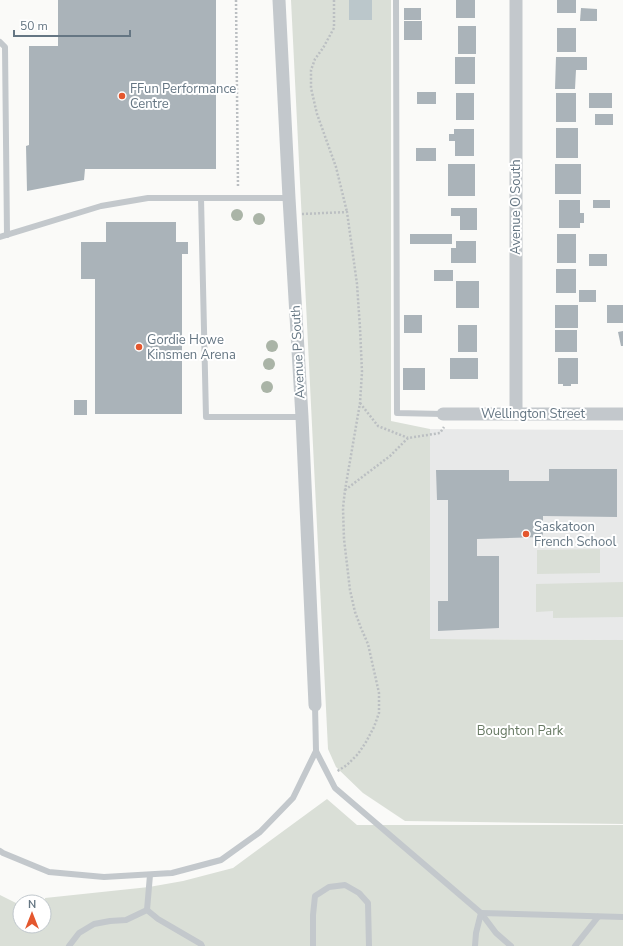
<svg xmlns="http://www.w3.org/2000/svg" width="623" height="946" font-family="'Nunito Sans',sans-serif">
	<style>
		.built { fill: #e8e9e9 }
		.green { fill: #dadfd7 }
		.water { fill: #bbc7cb }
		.building { fill: #aab3b9 }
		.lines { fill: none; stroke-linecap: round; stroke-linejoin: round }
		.path { stroke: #bbbfc2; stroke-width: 2.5; stroke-dasharray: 2 2; stroke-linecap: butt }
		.lane { stroke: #c3c8cc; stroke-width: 6 }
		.street { stroke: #c3c8cc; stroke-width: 13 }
		.tree { fill: #aab4a7 }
		.poi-dot { fill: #e4572e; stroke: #fff; stroke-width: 1.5 }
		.labels { text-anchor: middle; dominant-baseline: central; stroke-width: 4; stroke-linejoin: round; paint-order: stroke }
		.poi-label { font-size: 13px; fill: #657683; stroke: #fff; text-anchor: start }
		.street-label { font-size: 13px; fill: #657683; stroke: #fff }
		.park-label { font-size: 13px; fill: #687a64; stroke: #fff }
	</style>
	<rect width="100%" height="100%" fill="#fafaf8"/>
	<path class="built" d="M430 429 623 430V640L430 639Z"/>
	<g class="green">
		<path d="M291 0H391V421L430 429V639L623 640V824L405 821 363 793 336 767 328 749Z"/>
		<path d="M600 549V573L537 574V550Z"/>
		<path d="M623 582V617L553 618V611L536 612V584Z"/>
		<path d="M327 799 357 825H623V946H0V895L20 905V926H44L45 898 149 887 183 881 233 868Z"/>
	</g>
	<rect class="water" x="349" y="0" width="23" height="20"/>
	<g class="building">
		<path d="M58 0H216V169H85L84 180 27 191 26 146 29 145V46H58Z"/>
		<rect x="456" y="0" width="19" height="18"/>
		<rect x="557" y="0" width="19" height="13"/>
		<rect x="404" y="8" width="17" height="12"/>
		<path d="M581 8 597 9V21H580Z"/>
		<rect x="404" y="21" width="18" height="19"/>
		<rect x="458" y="26" width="18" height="28"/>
		<rect x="557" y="28" width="19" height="24"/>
		<rect x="455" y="57" width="20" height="27"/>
		<path d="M556 57H587V70H576L575 89H555Z"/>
		<rect x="417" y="92" width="19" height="12"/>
		<rect x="456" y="93" width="18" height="27"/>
		<rect x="556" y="93" width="20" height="29"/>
		<rect x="589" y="93" width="23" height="15"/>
		<rect x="595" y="114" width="18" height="11"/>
		<rect x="556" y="128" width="22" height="30"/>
		<path d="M454 129H474V156H455V141H449V134H454Z"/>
		<rect x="416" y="148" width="20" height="13"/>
		<rect x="448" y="164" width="27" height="32"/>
		<rect x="555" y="164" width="26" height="30"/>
		<path d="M559 200H580V213H584V223H580V228H559Z"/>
		<rect x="593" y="200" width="17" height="8"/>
		<path d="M451 208H477V230H460V216H451Z"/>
		<path d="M106 222H176V242H188V254H182V414H95V279H81V242H106Z"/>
		<rect x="410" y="234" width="42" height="10"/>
		<rect x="557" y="234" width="19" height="29"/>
		<path d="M456 241H476V263H451V248H456Z"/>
		<rect x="589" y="254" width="18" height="12"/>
		<rect x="556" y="269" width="20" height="24"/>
		<rect x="434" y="270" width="19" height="11"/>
		<rect x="456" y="281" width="23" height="27"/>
		<rect x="579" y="290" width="17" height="12"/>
		<rect x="555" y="305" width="23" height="23"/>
		<rect x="607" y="305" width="16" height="18"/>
		<rect x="404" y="315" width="18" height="18"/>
		<rect x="458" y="325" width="19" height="27"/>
		<rect x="555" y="330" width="22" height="22"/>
		<path d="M623 331V346H621L618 332Z"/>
		<rect x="450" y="358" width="28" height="21"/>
		<path d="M558 358H578V384H571V386H563V384H558Z"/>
		<rect x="403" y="368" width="22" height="22"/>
		<rect x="74" y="400" width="13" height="15"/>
		<path d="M549 469H617V517L543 516V537L477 539V556H499V628L438 631V601H448V500H437L436 470H509V481H549Z"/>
	</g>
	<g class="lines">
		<g class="path">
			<path d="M236 0 238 187"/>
			<path d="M334 0V28L323 48 315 59 311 70V88L317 114 336 167 347 212"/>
			<path d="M302 214 347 212 357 284 360 328 362 372 360 403 345 490 343 508 344 539 350 590 355 612 361 628 368 644 379 693V713L374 727 366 742 358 754 347 765 336 772"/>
			<path d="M360 403 378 426 408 438"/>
			<path d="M345 490 390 456 408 438 440 433 444 427"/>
		</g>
		<g class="lane">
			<path d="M396 0 397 413 443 414"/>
			<path d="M0 42 5 47 7 235"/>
			<path d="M201 198 206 417H302"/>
			<path d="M0 237 101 206 148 198H289"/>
			<path d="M315 705 316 751 335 788 481 913 496 933 511 946"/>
			<path d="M0 851 3 853 49 872 104 877 172 873 221 860 260 832 293 798 316 751"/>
			<path d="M147 910 158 919 201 944 202 946"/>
			<path d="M147 910 150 875"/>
			<path d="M69 946 79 933 94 924 110 921 126 920 147 910"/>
			<path d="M313 946V915L315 896 329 887 345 885 359 893 368 903 369 946"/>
			<path d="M475 946 476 933 481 913 623 917"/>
			<path d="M575 946 598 917"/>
		</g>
		<g class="street">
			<path d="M279 0 289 198 302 417 315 705"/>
			<path d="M443 414H623"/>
			<path d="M516 414V0"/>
		</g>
	</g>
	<g class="tree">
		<circle cx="237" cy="215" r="6"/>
		<circle cx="259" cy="219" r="6"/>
		<circle cx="272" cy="346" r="6"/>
		<circle cx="269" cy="364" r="6"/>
		<circle cx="267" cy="387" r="6"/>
	</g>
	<g class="poi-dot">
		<circle cx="122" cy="96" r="4"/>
		<circle cx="139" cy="347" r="4"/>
		<circle cx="526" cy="534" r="4"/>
	</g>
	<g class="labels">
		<g class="poi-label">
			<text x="130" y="89">FFun Performance<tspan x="130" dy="15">Centre</tspan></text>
			<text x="147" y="340">Gordie Howe<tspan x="147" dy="15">Kinsmen Arena</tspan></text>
			<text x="534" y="527">Saskatoon<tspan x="534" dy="15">French School</tspan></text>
		</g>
		<g class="street-label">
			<text transform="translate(516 207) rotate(-90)">Avenue O South</text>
			<text transform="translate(298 352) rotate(-93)">Avenue P South</text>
			<text x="533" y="414">Wellington Street</text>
		</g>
		<g class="park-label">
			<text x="520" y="731">Boughton Park</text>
		</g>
	</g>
	<g transform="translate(32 914)"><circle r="19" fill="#ffffff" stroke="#c1c8cd"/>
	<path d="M0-3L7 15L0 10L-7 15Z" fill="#e4572e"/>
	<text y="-6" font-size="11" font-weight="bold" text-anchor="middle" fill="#657683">N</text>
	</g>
	<path d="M14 30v6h116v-6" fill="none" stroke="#657683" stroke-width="2"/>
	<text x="20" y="30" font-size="12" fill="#657683" stroke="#ffffff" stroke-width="3" paint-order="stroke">50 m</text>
</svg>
